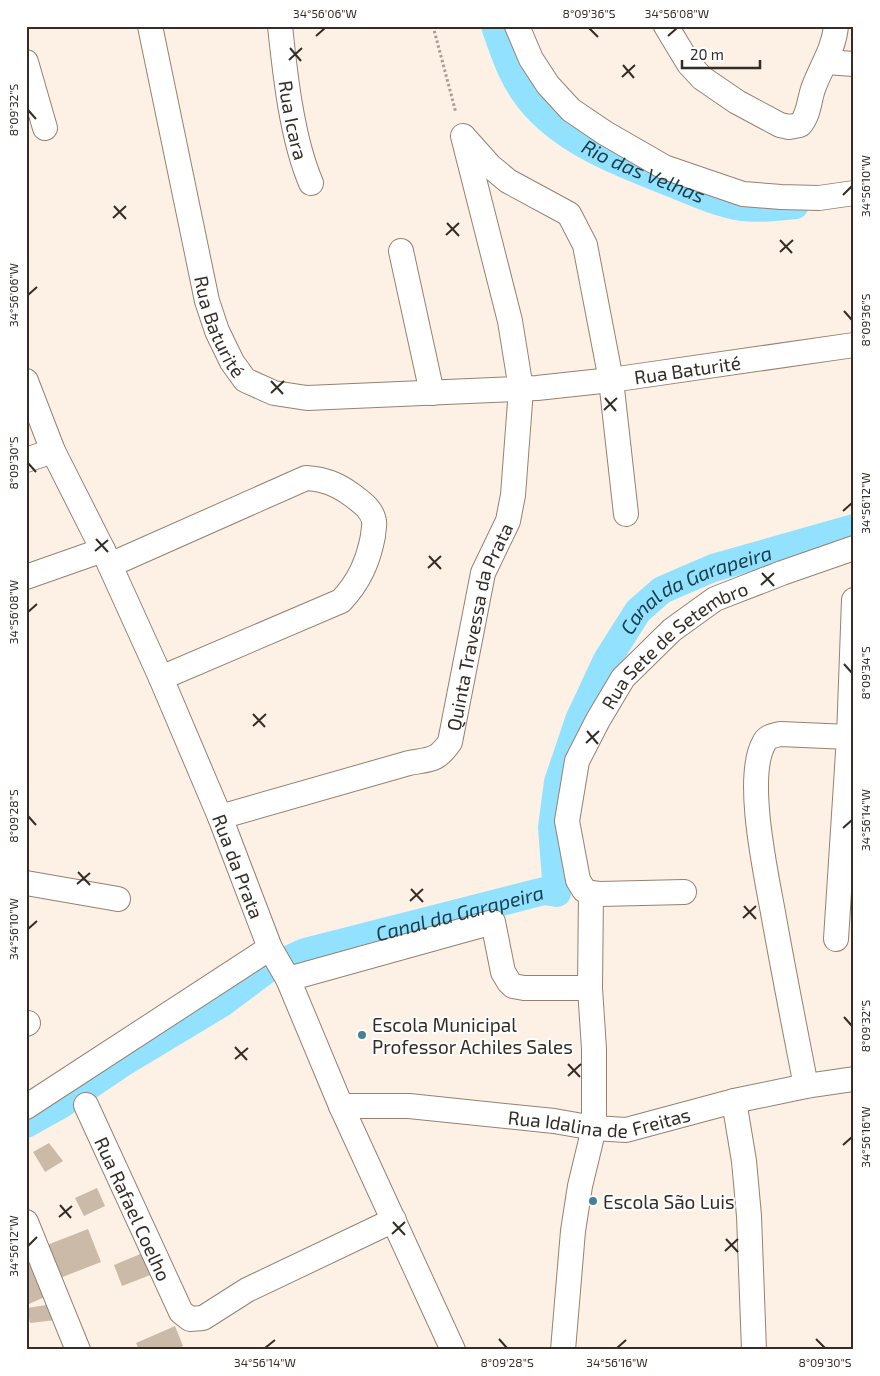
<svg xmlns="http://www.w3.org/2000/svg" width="880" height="1376" font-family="'Exo 2',sans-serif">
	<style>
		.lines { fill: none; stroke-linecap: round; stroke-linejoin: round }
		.canal { stroke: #92e1fe; stroke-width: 28 }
		.building { fill: #ccbaa9 }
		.minor-casing { stroke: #938272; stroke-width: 26 }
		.path { stroke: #a89e95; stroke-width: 3; stroke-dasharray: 2.5 2.5; stroke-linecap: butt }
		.minor { stroke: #fff; stroke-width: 24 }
		.ticks { fill: none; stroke: #342d26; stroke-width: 2 }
		.poi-dot { fill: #438197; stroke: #fff; stroke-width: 2 }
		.labels { text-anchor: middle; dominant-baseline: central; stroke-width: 4; stroke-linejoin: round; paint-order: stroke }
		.street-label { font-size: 19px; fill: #342d26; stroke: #fff }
		.poi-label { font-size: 19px; fill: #342d26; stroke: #fff; text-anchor: start }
		.water-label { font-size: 20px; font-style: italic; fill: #183c49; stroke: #fff }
		.neatline { fill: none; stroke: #342d26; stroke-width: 2 }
		.ticks-label { font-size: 12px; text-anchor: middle; fill: #342d26 }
	</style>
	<rect width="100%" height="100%" fill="#fdf1e6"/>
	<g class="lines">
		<g class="canal">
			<path id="s1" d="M495 26C505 55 514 84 536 107 572 146 626 165 674 184 696 193 718 203 742 207 759 209 778 207 795 205"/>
			<path id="s2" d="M26 1124 62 1104 124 1062 222 1003 266 970 305 952 544 891 557 893 552 827 558 782 579 720 607 660 638 611 662 590 713 568 854 528"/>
		</g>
	</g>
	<g class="building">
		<path d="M49 1143 63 1161 45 1172 33 1152Z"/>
		<path d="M97 1188 105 1206 84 1216 75 1198Z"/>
		<path d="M88 1229 101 1262 60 1278 47 1245Z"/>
		<path d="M150 1250 153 1274 122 1286 114 1265Z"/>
		<path d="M32 1260 47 1296 29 1304 26 1299V1264Z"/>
		<path d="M53 1304 56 1320 30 1323 27 1308Z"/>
		<path d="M175 1326 183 1346 175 1350H139L136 1343Z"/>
	</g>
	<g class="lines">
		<g class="minor-casing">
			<g id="minor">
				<path id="s3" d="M150 26 207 301 217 331 232 362 245 380 274 393 307 398 537 388 611 380 854 345"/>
				<path id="s4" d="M280 26C285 74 292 139 311 183"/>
				<path d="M517 26 531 59 548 85 571 110 605 133 664 167 743 194 781 197 819 198 854 193"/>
				<path d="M666 26 689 64 702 78 737 102 780 125 789 127 800 125C809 115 809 101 813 89 821 67 834 49 836 26"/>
				<path d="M26 62 45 128"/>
				<path d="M826 62 854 64"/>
				<path d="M464 137 490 166 508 181 569 214 585 245 611 380 626 514"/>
				<path d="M401 251 432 393"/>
				<path id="s5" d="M26 381 53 451 103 550 161 678 220 817 270 948 288 979 341 1106 453 1350"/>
				<path d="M26 460 53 451"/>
				<path d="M110 565 306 478C324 479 337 484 352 495 361 502 372 509 374 521 375 525 373 531 373 536 368 562 359 582 341 601L161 678"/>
				<path d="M26 577 103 550"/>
				<path id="s6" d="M220 817 409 763C431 759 437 761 450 742L483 573 508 521 513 495 521 389 510 321 463 136"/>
				<path d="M26 883 118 899"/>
				<path id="s7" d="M684 892 600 894 591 893 584 890 578 880 567 821 577 761 598 720 623 678 672 630 715 599 782 573 854 548"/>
				<path d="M836 939 849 737 854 600"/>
				<path d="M288 979 493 922 503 972 509 982 513 986 524 988H590"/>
				<path d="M26 1024 28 1023"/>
				<path d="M806 1086C795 1030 784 974 774 918 767 878 744 778 764 743 767 736 773 736 780 734L849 737"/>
				<path d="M734 1101 744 1161 749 1216 754 1350"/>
				<path id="s8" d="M86 1105 181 1312 190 1319 203 1318 247 1290 394 1220"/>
				<path id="s9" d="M341 1106H409L554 1121 594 1128 626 1130 734 1101 806 1086 854 1079"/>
				<path d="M26 1107 270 948"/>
				<path d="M26 1222 78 1350"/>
				<path d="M563 1350 573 1231 580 1186 594 1128V1049L590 988 591 893"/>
			</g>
		</g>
		<path class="path" d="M433 26 456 113"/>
		<use href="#minor" class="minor"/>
	</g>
	<path class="ticks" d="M589 28 598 37M316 36 325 28M668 36 677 28M290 48 301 61M289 60 302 48M623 65 634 78M622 77 635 65M28 110 36 119M843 195 852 186M114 206 126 219M113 218 126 206M447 223 459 236M446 235 459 223M780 240 792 253M780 252 793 240M28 295 37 287M844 311 852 320M271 381 283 394M271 393 284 381M605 398 616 411M604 410 617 398M28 463 36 472M843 511 852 503M96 539 108 552M95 551 108 540M429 556 441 569M428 568 441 556M762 573 774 586M761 585 774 573M28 612 37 604M844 664 852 673M253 714 265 727M253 726 266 714M587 731 598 744M586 743 599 731M28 816 36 825M843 828 852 820M78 872 90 885M77 884 90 873M411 889 423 902M410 901 423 889M744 906 756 919M743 918 756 906M28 929 37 921M844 1017 852 1026M235 1047 247 1060M235 1059 248 1048M568 1064 580 1077M568 1076 581 1064M843 1145 852 1137M60 1205 71 1218M59 1217 72 1206M393 1222 405 1235M392 1234 405 1222M726 1239 738 1252M28 1246 37 1237M725 1251 738 1239M499 1339 507 1348M816 1339 825 1348M265 1348 275 1340M617 1348 626 1340"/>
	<g class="poi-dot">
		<circle cx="362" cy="1035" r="5"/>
		<circle cx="593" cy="1201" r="5"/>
	</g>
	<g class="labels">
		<g class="street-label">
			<text stroke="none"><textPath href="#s4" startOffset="95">Rua Icara</textPath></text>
			<text stroke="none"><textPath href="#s3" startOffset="309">Rua Baturité</textPath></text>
			<text stroke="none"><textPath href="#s3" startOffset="816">Rua Baturité</textPath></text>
			<text stroke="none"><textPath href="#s6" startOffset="364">Quinta Travessa da Prata</textPath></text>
			<text stroke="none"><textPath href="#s7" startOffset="389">Rua Sete de Setembro</textPath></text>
			<text stroke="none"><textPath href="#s5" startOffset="530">Rua da Prata</textPath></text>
			<text stroke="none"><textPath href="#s9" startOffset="260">Rua Idalina de Freitas</textPath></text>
			<text stroke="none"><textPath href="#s8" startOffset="114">Rua Rafael Coelho</textPath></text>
		</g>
		<g class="poi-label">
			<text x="372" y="1024">Escola Municipal<tspan x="372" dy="22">Professor Achiles Sales</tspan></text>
			<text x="603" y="1201">Escola São Luis</text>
		</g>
		<g class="water-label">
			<text stroke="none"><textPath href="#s1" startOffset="218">Rio das Velhas</textPath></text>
			<text stroke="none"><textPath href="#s2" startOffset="951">Canal da Garapeira</textPath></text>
			<text stroke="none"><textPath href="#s2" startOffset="488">Canal da Garapeira</textPath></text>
		</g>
	</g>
	<rect width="880" height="1376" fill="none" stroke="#ffffff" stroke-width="55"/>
	<path d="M682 60v8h78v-8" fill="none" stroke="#342d26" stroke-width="2.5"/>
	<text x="690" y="60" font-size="15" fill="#342d26" stroke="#ffffff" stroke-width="4" paint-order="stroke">20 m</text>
	<rect x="28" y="28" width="824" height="1320" class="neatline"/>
	<g class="ticks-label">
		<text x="325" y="18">34°56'06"W</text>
		<text x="589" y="18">8°09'36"S</text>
		<text x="677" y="18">34°56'08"W</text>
		<text transform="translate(14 110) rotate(-90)" y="4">8°09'32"S</text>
		<text transform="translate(866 186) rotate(-90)" y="4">34°56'10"W</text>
		<text transform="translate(14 295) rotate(-90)" y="4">34°56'06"W</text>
		<text transform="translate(866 320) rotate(-90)" y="4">8°09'36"S</text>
		<text transform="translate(14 463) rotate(-90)" y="4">8°09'30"S</text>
		<text transform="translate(866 503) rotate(-90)" y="4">34°56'12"W</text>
		<text transform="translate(14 612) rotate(-90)" y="4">34°56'08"W</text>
		<text transform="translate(866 673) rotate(-90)" y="4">8°09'34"S</text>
		<text transform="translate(14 816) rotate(-90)" y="4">8°09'28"S</text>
		<text transform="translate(866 820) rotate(-90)" y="4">34°56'14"W</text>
		<text transform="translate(14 929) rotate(-90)" y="4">34°56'10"W</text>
		<text transform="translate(866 1026) rotate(-90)" y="4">8°09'32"S</text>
		<text transform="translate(866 1137) rotate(-90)" y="4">34°56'16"W</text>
		<text transform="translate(14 1246) rotate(-90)" y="4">34°56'12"W</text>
		<text x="265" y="1367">34°56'14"W</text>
		<text x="507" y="1367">8°09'28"S</text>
		<text x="617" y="1367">34°56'16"W</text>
		<text x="825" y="1367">8°09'30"S</text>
	</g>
</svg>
